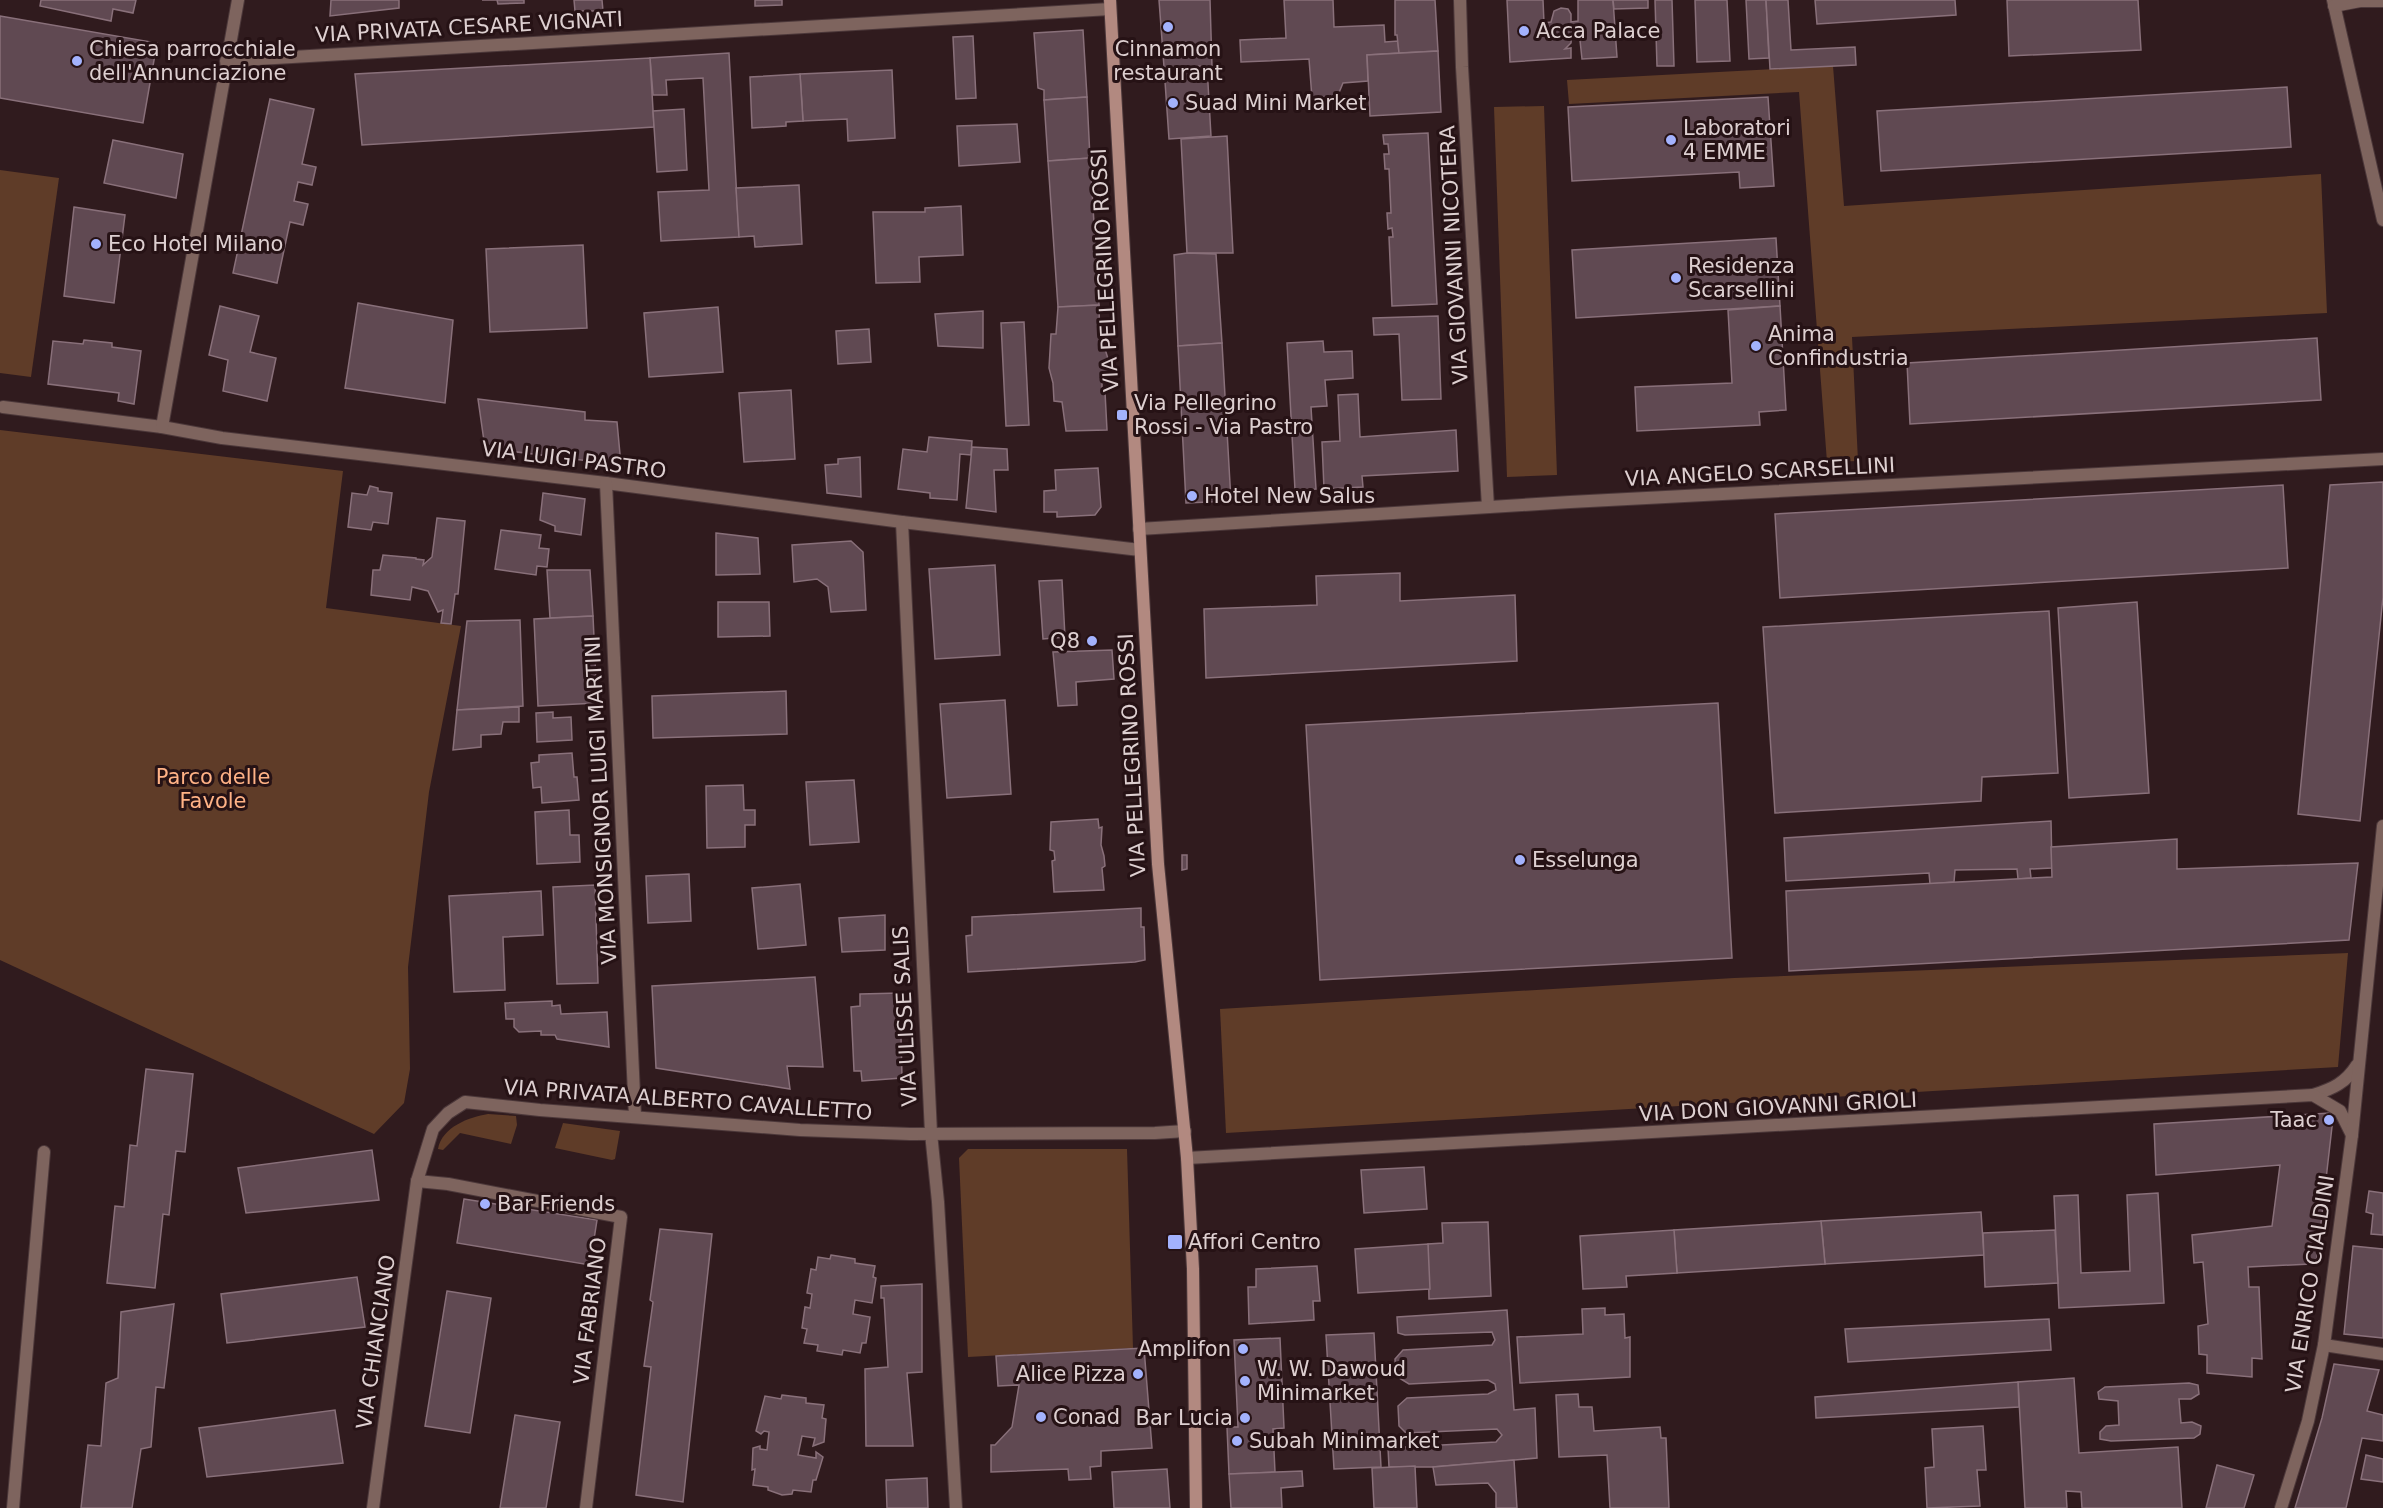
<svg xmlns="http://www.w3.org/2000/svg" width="2383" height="1508" font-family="'DejaVu Sans',sans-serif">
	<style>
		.green { fill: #5f3c28 }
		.building { fill: #604952; stroke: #89707a; stroke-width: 1.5 }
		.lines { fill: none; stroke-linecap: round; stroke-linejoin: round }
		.street-casing { stroke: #4c383a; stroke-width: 14 }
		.secondary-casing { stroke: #4c383a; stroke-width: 14 }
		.street { stroke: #7e645e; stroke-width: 12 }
		.secondary { stroke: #b28980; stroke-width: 12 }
		.poi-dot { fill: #a3b2fd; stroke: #261215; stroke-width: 2 }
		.labels { text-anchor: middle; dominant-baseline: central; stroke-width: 6; stroke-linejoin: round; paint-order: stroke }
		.street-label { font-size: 21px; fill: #ddcfd0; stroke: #261215 }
		.poi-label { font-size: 21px; fill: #ddcfd0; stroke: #261215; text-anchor: start }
		.park-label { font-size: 21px; fill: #ffb286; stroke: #261215 }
	</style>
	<rect width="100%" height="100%" fill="#301b1e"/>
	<g class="green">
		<path d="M1833 66 1844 206 2321 174 2327 313 1852 337 1858 461 1827 462 1799 92 1569 104 1567 80Z"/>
		<path d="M1544 106 1557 475 1507 477 1494 107Z"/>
		<path d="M0 170 59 178 31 377 0 373Z"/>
		<path d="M0 430 343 471 326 608 461 626 429 792 408 967 410 1069 404 1103 374 1134 0 960Z"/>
		<path d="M2348 953 2338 1067 1226 1133 1220 1009 1734 978Z"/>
		<path d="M488 1114 516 1116 517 1125 511 1144 460 1133 443 1150 438 1149C442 1127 469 1117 488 1114Z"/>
		<path d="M563 1123 620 1131 615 1159 612 1160 555 1148Z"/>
		<path d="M968 1149H1127L1133 1348 968 1357 959 1158Z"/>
	</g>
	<g class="building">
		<path d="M41 0H136L133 13 113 9 111 21 40 6Z"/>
		<path d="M331 0H399V8L330 16Z"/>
		<path d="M482 0H524V3L498 4 497 0Z"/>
		<path d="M574 0H602L603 11H575Z"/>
		<path d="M755 0H782V5L755 6Z"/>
		<path d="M1159 0H1210L1212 67H1164Z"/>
		<path d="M1284 0H1333L1334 27 1384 25 1385 42 1398 41 1399 53 1367 55 1368 81 1343 83 1338 95 1312 98 1309 59 1241 62 1240 40 1286 38Z"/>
		<path d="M1395 0H1435L1438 51 1399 53 1397 35H1395Z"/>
		<path d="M1507 0H1543L1544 23 1551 22 1554 11 1561 8 1568 9 1571 14V22L1578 21V0H1613L1617 57 1582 59 1579 31H1572L1571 43 1565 49 1571 48V58L1510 62Z"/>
		<path d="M1613 0H1648V8L1614 9Z"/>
		<path d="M1655 0H1672L1674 66H1657Z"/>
		<path d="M1695 0H1727L1730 61 1697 62Z"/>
		<path d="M1746 0H1766L1769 58 1749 59Z"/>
		<path d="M1766 0H1788L1791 50 1855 47 1856 65 1770 69Z"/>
		<path d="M1815 0H1955L1956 15 1817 24Z"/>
		<path d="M2007 0H2138L2141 50 2009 56Z"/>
		<path d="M0 16 157 43 143 123 0 98Z"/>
		<path d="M1083 30 1087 97 1044 100V90L1038 88 1034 33Z"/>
		<path d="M973 36 976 98 956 99 953 37Z"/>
		<path d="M1438 51 1441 112 1370 116 1367 55Z"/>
		<path d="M729 53 739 237 661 241 658 192 709 190 703 78 666 80 667 95H653L650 58Z"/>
		<path d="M650 58 654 127 362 145 355 74Z"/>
		<path d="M1207 66 1211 136 1169 139 1164 67Z"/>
		<path d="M892 70 895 138 848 141 847 119 803 121 800 74Z"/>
		<path d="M800 74 803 121 786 122V126L752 128 750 77Z"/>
		<path d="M2287 87 2291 147 1881 171 1877 111Z"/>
		<path d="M1087 97 1090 158 1048 161 1044 100Z"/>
		<path d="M1768 97 1774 186 1740 188 1739 172 1572 181 1568 107Z"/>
		<path d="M270 99 314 109 302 164 316 167 312 185 298 182 294 201 308 204 303 225 290 222 277 283 233 273Z"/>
		<path d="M684 109 687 170 657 172 653 111Z"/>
		<path d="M1017 124 1020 162 959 166 957 126Z"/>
		<path d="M1428 133 1437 304 1392 306 1389 237H1393L1392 228 1388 229 1387 213H1391L1389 169H1385L1384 154H1389L1388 144H1384L1383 135Z"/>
		<path d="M1227 136 1233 253H1187L1181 139Z"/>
		<path d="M113 140 183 154 176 198 104 183Z"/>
		<path d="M1090 158 1099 305 1058 307 1048 161Z"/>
		<path d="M799 185 802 244 755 247 754 236 739 237 736 188Z"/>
		<path d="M961 206 963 255 919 257 920 282 876 283 873 212H925V208Z"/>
		<path d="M74 207 125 215 114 303 64 296Z"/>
		<path d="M1776 238 1780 306 1576 318 1572 250Z"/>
		<path d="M583 245 587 328 490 332 486 249Z"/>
		<path d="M1187 253 1216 254 1222 343 1178 346 1174 255Z"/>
		<path d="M358 303 453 320 445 403 345 388Z"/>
		<path d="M1099 305 1100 347 1105 349 1110 365 1105 382 1102 383V392H1105L1107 430 1066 431 1062 402 1054 401 1053 383 1049 368 1051 334H1056L1058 307Z"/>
		<path d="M220 306 259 316 250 352 276 358 267 401 223 391 228 360 209 355Z"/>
		<path d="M1780 306 1786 410 1759 412 1760 425 1637 431 1635 387 1732 383 1728 310Z"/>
		<path d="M718 307 723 372 649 377 644 313Z"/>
		<path d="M983 311V348L938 346 935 314Z"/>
		<path d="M1438 316 1441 399 1402 400 1399 334 1374 335 1373 318Z"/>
		<path d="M1024 322 1029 425 1006 426 1001 323Z"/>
		<path d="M869 329 871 362 838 364 836 331Z"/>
		<path d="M2317 338 2321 400 1910 424 1907 363Z"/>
		<path d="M84 340 112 343V347L141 351 134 404 118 401 119 393 48 384 53 341 83 344Z"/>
		<path d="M1323 341 1324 352 1352 351 1353 378 1325 380 1327 406 1311 407 1316 489 1295 490 1287 343Z"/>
		<path d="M1222 343 1231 501 1186 503 1178 346Z"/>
		<path d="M791 390 795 459 744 462 739 393Z"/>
		<path d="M1358 394 1360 437 1456 430 1458 471 1362 476 1363 487 1324 489 1322 442 1340 441 1338 395Z"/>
		<path d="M478 399 585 412V420L617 422 621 465 485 448Z"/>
		<path d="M929 437 972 441 971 455 960 454 957 500 930 498V493L898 489 903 449 927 452Z"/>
		<path d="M972 447 1007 449 1008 470H994L996 512 966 508Z"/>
		<path d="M860 457 861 497 827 493 825 465 838 464V459Z"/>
		<path d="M1098 468 1101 507 1095 515 1057 517V512H1044V491L1056 490 1055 470Z"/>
		<path d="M2383 482V597L2360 821 2298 814 2330 485Z"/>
		<path d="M2283 485 2288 568 1780 598 1775 514Z"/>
		<path d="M370 486 378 488V491L392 493 388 524 373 522 371 530 348 527 352 493 367 495Z"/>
		<path d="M543 493 585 499 581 535 555 531V526L540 520Z"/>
		<path d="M437 518 465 521 458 594H455L451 624 441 623 443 610 438 612 428 591 412 587 410 600 371 595 373 570H380L383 555 416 558V559L424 560 423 565 432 557Z"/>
		<path d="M501 530 541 535 539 548 549 549 547 567 537 566 536 575 495 569Z"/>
		<path d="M716 533 758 538 760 574 716 575Z"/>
		<path d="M851 541 863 552 866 610 831 612 828 587 817 579 794 582 792 545Z"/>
		<path d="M995 565 1000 655 935 659 929 569Z"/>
		<path d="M547 570H590L593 616 550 618Z"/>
		<path d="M1400 573V601L1515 595 1517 661 1206 678 1204 609 1317 605 1316 576Z"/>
		<path d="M1062 580 1065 637 1043 639 1039 581Z"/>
		<path d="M718 602H769L770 636 718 637Z"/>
		<path d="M2137 602 2149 793 2069 798 2058 608Z"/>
		<path d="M2049 611 2058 773 1982 777 1981 801 1775 813 1763 627Z"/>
		<path d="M593 616 597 703 538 706 534 619Z"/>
		<path d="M520 620 523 706 457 710 467 621Z"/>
		<path d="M1112 650 1114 679 1076 682 1077 705 1058 706 1053 652Z"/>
		<path d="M786 691 787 734 653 738 652 696Z"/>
		<path d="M1005 700 1011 794 947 798 940 704Z"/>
		<path d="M1718 703 1732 958 1320 980 1306 725Z"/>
		<path d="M519 707V722H503L501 734 481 735V747L453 750 457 710Z"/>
		<path d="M553 712V718L571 717 572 740 537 742 536 713Z"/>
		<path d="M572 753 574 777H577L579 800 542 803 541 787 533 788 531 763 539 762V755Z"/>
		<path d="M854 780 859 842 810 845 806 782Z"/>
		<path d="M743 785 744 810H755V825H745V847L707 848 706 786Z"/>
		<path d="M569 810 570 835H579L580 862 537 864 535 812Z"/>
		<path d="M1098 819 1099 828 1102 827 1101 845 1104 856 1105 866 1102 868 1104 890 1054 892 1052 861 1055 860 1054 851 1050 850 1051 822Z"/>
		<path d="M2051 821 2052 868 2030 869 2031 878 2018 879 2017 869 1955 870 1954 882 1930 884 1929 873 1786 881 1784 838Z"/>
		<path d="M2177 839V869L2358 863 2349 940 1789 971 1786 891 2052 877 2051 847Z"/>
		<path d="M1182 855H1187V869L1182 870Z"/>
		<path d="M689 874 691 921 648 923 646 876Z"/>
		<path d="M800 884 806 945 758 949 752 888Z"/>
		<path d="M595 885 598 983 557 984 553 887Z"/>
		<path d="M541 891 543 935 503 937 505 990 454 992 449 896Z"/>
		<path d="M1141 908V927H1144L1145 960 1135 962 968 972 966 936 972 935V917Z"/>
		<path d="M885 915V950L842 952 839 918Z"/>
		<path d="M815 977 823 1067 787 1066 790 1089 656 1068 652 986Z"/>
		<path d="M900 993 902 1078 862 1081 861 1071H854L851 1007 860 1006V994Z"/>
		<path d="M552 1001V1006L560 1005 561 1014 607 1012 609 1047 557 1039 555 1035H541V1031L519 1032 514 1027V1019H506L505 1003Z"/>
		<path d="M146 1069 193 1074 185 1152 176 1151 169 1215 163 1214 155 1288 107 1283 115 1206 124 1207 130 1145 137 1146Z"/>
		<path d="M2330 1113 2333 1118 2317 1258 2311 1264 2248 1267 2249 1287H2259L2262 1359 2252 1358V1377L2207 1373V1355L2199 1354 2198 1326 2208 1324 2203 1262 2194 1263 2192 1235 2272 1226 2280 1165 2156 1175 2154 1124Z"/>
		<path d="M372 1150 379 1200 246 1213 238 1168Z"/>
		<path d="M1424 1167 1427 1209 1364 1213 1361 1170Z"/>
		<path d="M2369 1191 2383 1193V1235L2371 1234 2373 1214 2366 1212Z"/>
		<path d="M2158 1193 2164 1303 2059 1308 2054 1196 2078 1195 2081 1273 2130 1271 2127 1195Z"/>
		<path d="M464 1199 597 1220 590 1265 457 1243Z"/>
		<path d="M1981 1212 1984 1255 1825 1264 1821 1221Z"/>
		<path d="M1821 1221 1825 1264 1677 1273 1674 1230Z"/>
		<path d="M1488 1222 1491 1296 1429 1299 1428 1244 1443 1243 1442 1223Z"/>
		<path d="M660 1229 712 1234 683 1502 636 1495 651 1367 644 1366 653 1302 650 1300Z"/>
		<path d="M1674 1230 1677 1273 1626 1276 1627 1287 1583 1289 1580 1236Z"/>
		<path d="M2055 1230 2058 1283 1985 1287 1983 1233Z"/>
		<path d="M1428 1244 1430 1289 1358 1293 1355 1249Z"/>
		<path d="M2353 1246 2383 1249V1338L2344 1334Z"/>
		<path d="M831 1255 855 1259V1263L875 1266 873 1277 876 1278 872 1303 855 1300 853 1314 870 1317 866 1343H862L860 1353 843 1350 842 1355 817 1351 818 1345 804 1343 807 1329 802 1328 805 1307 810 1308 812 1294 807 1293 811 1269 816 1270 818 1257 830 1259Z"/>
		<path d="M1317 1266 1320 1301H1313L1314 1320 1249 1324 1248 1287H1256V1269Z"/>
		<path d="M357 1277 365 1327 227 1343 221 1294Z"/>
		<path d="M922 1284V1372L907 1373 913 1446H866L865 1369 888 1367 884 1298H881V1286Z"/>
		<path d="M447 1291 491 1298 470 1433 425 1426Z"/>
		<path d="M174 1304 164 1388 156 1387 151 1447 141 1449 132 1508H81L88 1445 101 1446 106 1383 118 1378 121 1312Z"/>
		<path d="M1605 1308V1315L1624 1314 1625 1338 1630 1337V1377L1520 1383 1517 1337 1583 1334 1582 1309Z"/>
		<path d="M1507 1310 1514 1410 1535 1408 1537 1458 1433 1467H1389L1388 1448 1496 1442 1502 1435 1497 1429 1406 1433 1399 1426 1398 1406 1407 1398 1488 1394 1496 1390 1495 1384 1488 1380 1409 1384 1396 1376 1395 1359 1403 1350 1492 1345 1495 1340 1492 1332 1405 1335 1398 1333 1397 1317Z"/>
		<path d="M2049 1319 2051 1350 1848 1362 1845 1329Z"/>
		<path d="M1374 1333 1381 1467 1334 1469 1326 1335Z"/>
		<path d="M1280 1338 1284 1428 1273 1429 1275 1472 1229 1474 1227 1427H1238L1234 1340Z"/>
		<path d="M1144 1348 1152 1448 1101 1451V1466L1090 1467 1091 1479 1069 1480 1068 1469 991 1472V1445H995L1012 1427 1019 1385 998 1386 996 1356Z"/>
		<path d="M2334 1364 2379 1370 2367 1411 2383 1415V1441L2362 1438 2346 1508H2295L2322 1418Z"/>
		<path d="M2074 1378 2079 1453 2178 1447 2182 1508H2082L2081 1492 2066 1491 2067 1508H2025L2018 1382Z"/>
		<path d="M2018 1382 2019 1407 1816 1418 1815 1397Z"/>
		<path d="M2189 1383 2198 1385 2199 1394 2191 1399H2179L2181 1423 2192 1422 2201 1426 2200 1434 2194 1438 2111 1441 2100 1439V1432L2106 1426 2119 1425 2118 1401 2099 1399 2098 1392 2105 1387Z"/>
		<path d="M1578 1394 1579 1407H1592L1594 1431 1660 1427 1661 1438H1666L1669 1508H1610L1607 1455 1559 1457 1556 1395Z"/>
		<path d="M782 1395 806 1398V1403L824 1405 822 1418 826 1419 824 1442 813 1446 815 1438 802 1436 798 1455 816 1458V1452L823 1457 816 1480H813L811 1492 793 1490 792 1494 782 1495 768 1490V1487L753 1485 755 1469 752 1470 753 1448 760 1446V1449L767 1450 769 1432 764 1431 761 1434 756 1431 765 1396 781 1399Z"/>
		<path d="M335 1410 343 1463 207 1477 199 1428Z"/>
		<path d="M515 1415 560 1422 546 1508H500Z"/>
		<path d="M1983 1426 1986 1470H1977L1980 1506 1927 1508 1925 1468 1934 1467 1932 1429Z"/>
		<path d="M2366 1455 2383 1459V1482L2361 1479Z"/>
		<path d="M1514 1460 1517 1508H1496V1493L1488 1483 1436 1485 1433 1467Z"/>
		<path d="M2217 1465 2254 1475 2244 1508H2206Z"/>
		<path d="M1415 1466 1417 1508H1374L1372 1468Z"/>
		<path d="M1167 1469 1170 1508H1114L1112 1472Z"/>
		<path d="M1302 1471 1303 1486 1281 1488 1282 1508H1231L1229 1474Z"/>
		<path d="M927 1478 928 1508H887L886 1480Z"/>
	</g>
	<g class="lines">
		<g class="street-casing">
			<g id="street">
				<path d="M1460 0 1462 67 1488 507"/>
				<path d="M2333 0 2383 220"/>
				<path d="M2334 6 2360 1H2383"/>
				<path d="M226 61 1110 9"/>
				<path d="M3 407 162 427 222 438 606 483 902 522 1140 550"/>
				<path d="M162 427 238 0"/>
				<path d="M606 483 635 1116"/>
				<path d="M902 522 931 1133 938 1202 956 1508"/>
				<path d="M1139 529 1570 502 2383 459"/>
				<path d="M2313 1095C2332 1089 2346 1083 2357 1065"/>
				<path d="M1187 1158 2313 1095 2340 1111 2352 1135"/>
				<path d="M417 1181 448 1184 621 1217 586 1508"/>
				<path d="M2324 1345 2383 1354"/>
				<path d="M13 1508 44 1152"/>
				<path d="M373 1508 417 1181 433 1129 448 1113 465 1102 540 1110 800 1130 910 1134 1155 1133 1185 1131"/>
				<path d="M2281 1508 2308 1421 2324 1345 2352 1135 2383 826"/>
			</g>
		</g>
		<g class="secondary-casing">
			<path id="secondary" d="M1110 0 1158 864 1187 1158 1193 1269 1196 1508"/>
		</g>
		<use href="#street" class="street"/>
		<use href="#secondary" class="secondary"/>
	</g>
	<g class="poi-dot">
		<circle cx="1168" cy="27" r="6"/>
		<circle cx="1524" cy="31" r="6"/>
		<circle cx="77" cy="61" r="6"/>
		<circle cx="1173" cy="103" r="6"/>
		<circle cx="1671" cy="140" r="6"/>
		<circle cx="96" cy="244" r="6"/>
		<circle cx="1676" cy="278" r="6"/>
		<circle cx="1756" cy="346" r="6"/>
		<rect x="1116" y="409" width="12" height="12" rx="3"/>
		<circle cx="1192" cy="496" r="6"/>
		<circle cx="1092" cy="641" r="6"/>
		<circle cx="1520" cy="860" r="6"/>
		<circle cx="2329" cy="1120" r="6"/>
		<circle cx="485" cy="1204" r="6"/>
		<rect x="1167" y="1234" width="16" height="16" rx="3"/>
		<circle cx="1243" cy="1349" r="6"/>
		<circle cx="1138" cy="1374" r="6"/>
		<circle cx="1245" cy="1381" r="6"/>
		<circle cx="1041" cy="1417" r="6"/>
		<circle cx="1245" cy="1418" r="6"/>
		<circle cx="1237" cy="1441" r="6"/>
	</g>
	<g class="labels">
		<g class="street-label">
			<text transform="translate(469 27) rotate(-3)">VIA PRIVATA CESARE VIGNATI</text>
			<text transform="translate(1454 255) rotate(-93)">VIA GIOVANNI NICOTERA</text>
			<text transform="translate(1105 270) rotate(-93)">VIA PELLEGRINO ROSSI</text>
			<text transform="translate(574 460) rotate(7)">VIA LUIGI PASTRO</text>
			<text transform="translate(1760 472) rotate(-3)">VIA ANGELO SCARSELLINI</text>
			<text transform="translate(1132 755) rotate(-93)">VIA PELLEGRINO ROSSI</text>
			<text transform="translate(601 800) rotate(-93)">VIA MONSIGNOR LUIGI MARTINI</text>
			<text transform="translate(905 1016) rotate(-93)">VIA ULISSE SALIS</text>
			<text transform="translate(688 1100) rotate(4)">VIA PRIVATA ALBERTO CAVALLETTO</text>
			<text transform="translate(1778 1107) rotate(-3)">VIA DON GIOVANNI GRIOLI</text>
			<text transform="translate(2310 1284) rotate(-81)">VIA ENRICO CIALDINI</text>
			<text transform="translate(590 1311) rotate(-83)">VIA FABRIANO</text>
			<text transform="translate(376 1342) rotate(-82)">VIA CHIANCIANO</text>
		</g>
		<g class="poi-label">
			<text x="1536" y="31">Acca Palace</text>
			<text x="89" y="49">Chiesa parrocchiale<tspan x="89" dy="24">dell'Annunciazione</tspan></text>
			<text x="1168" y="49" text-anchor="middle">Cinnamon<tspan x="1168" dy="24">restaurant</tspan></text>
			<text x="1185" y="103">Suad Mini Market</text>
			<text x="1683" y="128">Laboratori<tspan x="1683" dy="24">4 EMME</tspan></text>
			<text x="108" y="244">Eco Hotel Milano</text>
			<text x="1688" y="266">Residenza<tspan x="1688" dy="24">Scarsellini</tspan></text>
			<text x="1768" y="334">Anima<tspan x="1768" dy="24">Confindustria</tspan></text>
			<text x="1134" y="403">Via Pellegrino<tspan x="1134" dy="24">Rossi - Via Pastro</tspan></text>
			<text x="1204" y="496">Hotel New Salus</text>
			<text x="1080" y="641" text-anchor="end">Q8</text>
			<text x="1532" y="860">Esselunga</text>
			<text x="2317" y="1120" text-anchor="end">Taac</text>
			<text x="497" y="1204">Bar Friends</text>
			<text x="1188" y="1242">Affori Centro</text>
			<text x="1231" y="1349" text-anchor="end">Amplifon</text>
			<text x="1257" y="1369">W. W. Dawoud<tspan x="1257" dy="24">Minimarket</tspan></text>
			<text x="1126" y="1374" text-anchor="end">Alice Pizza</text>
			<text x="1053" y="1417">Conad</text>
			<text x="1233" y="1418" text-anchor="end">Bar Lucia</text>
			<text x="1249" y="1441">Subah Minimarket</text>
		</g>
		<g class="park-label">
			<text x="213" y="777">Parco delle<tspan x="213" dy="24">Favole</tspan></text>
		</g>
	</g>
</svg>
